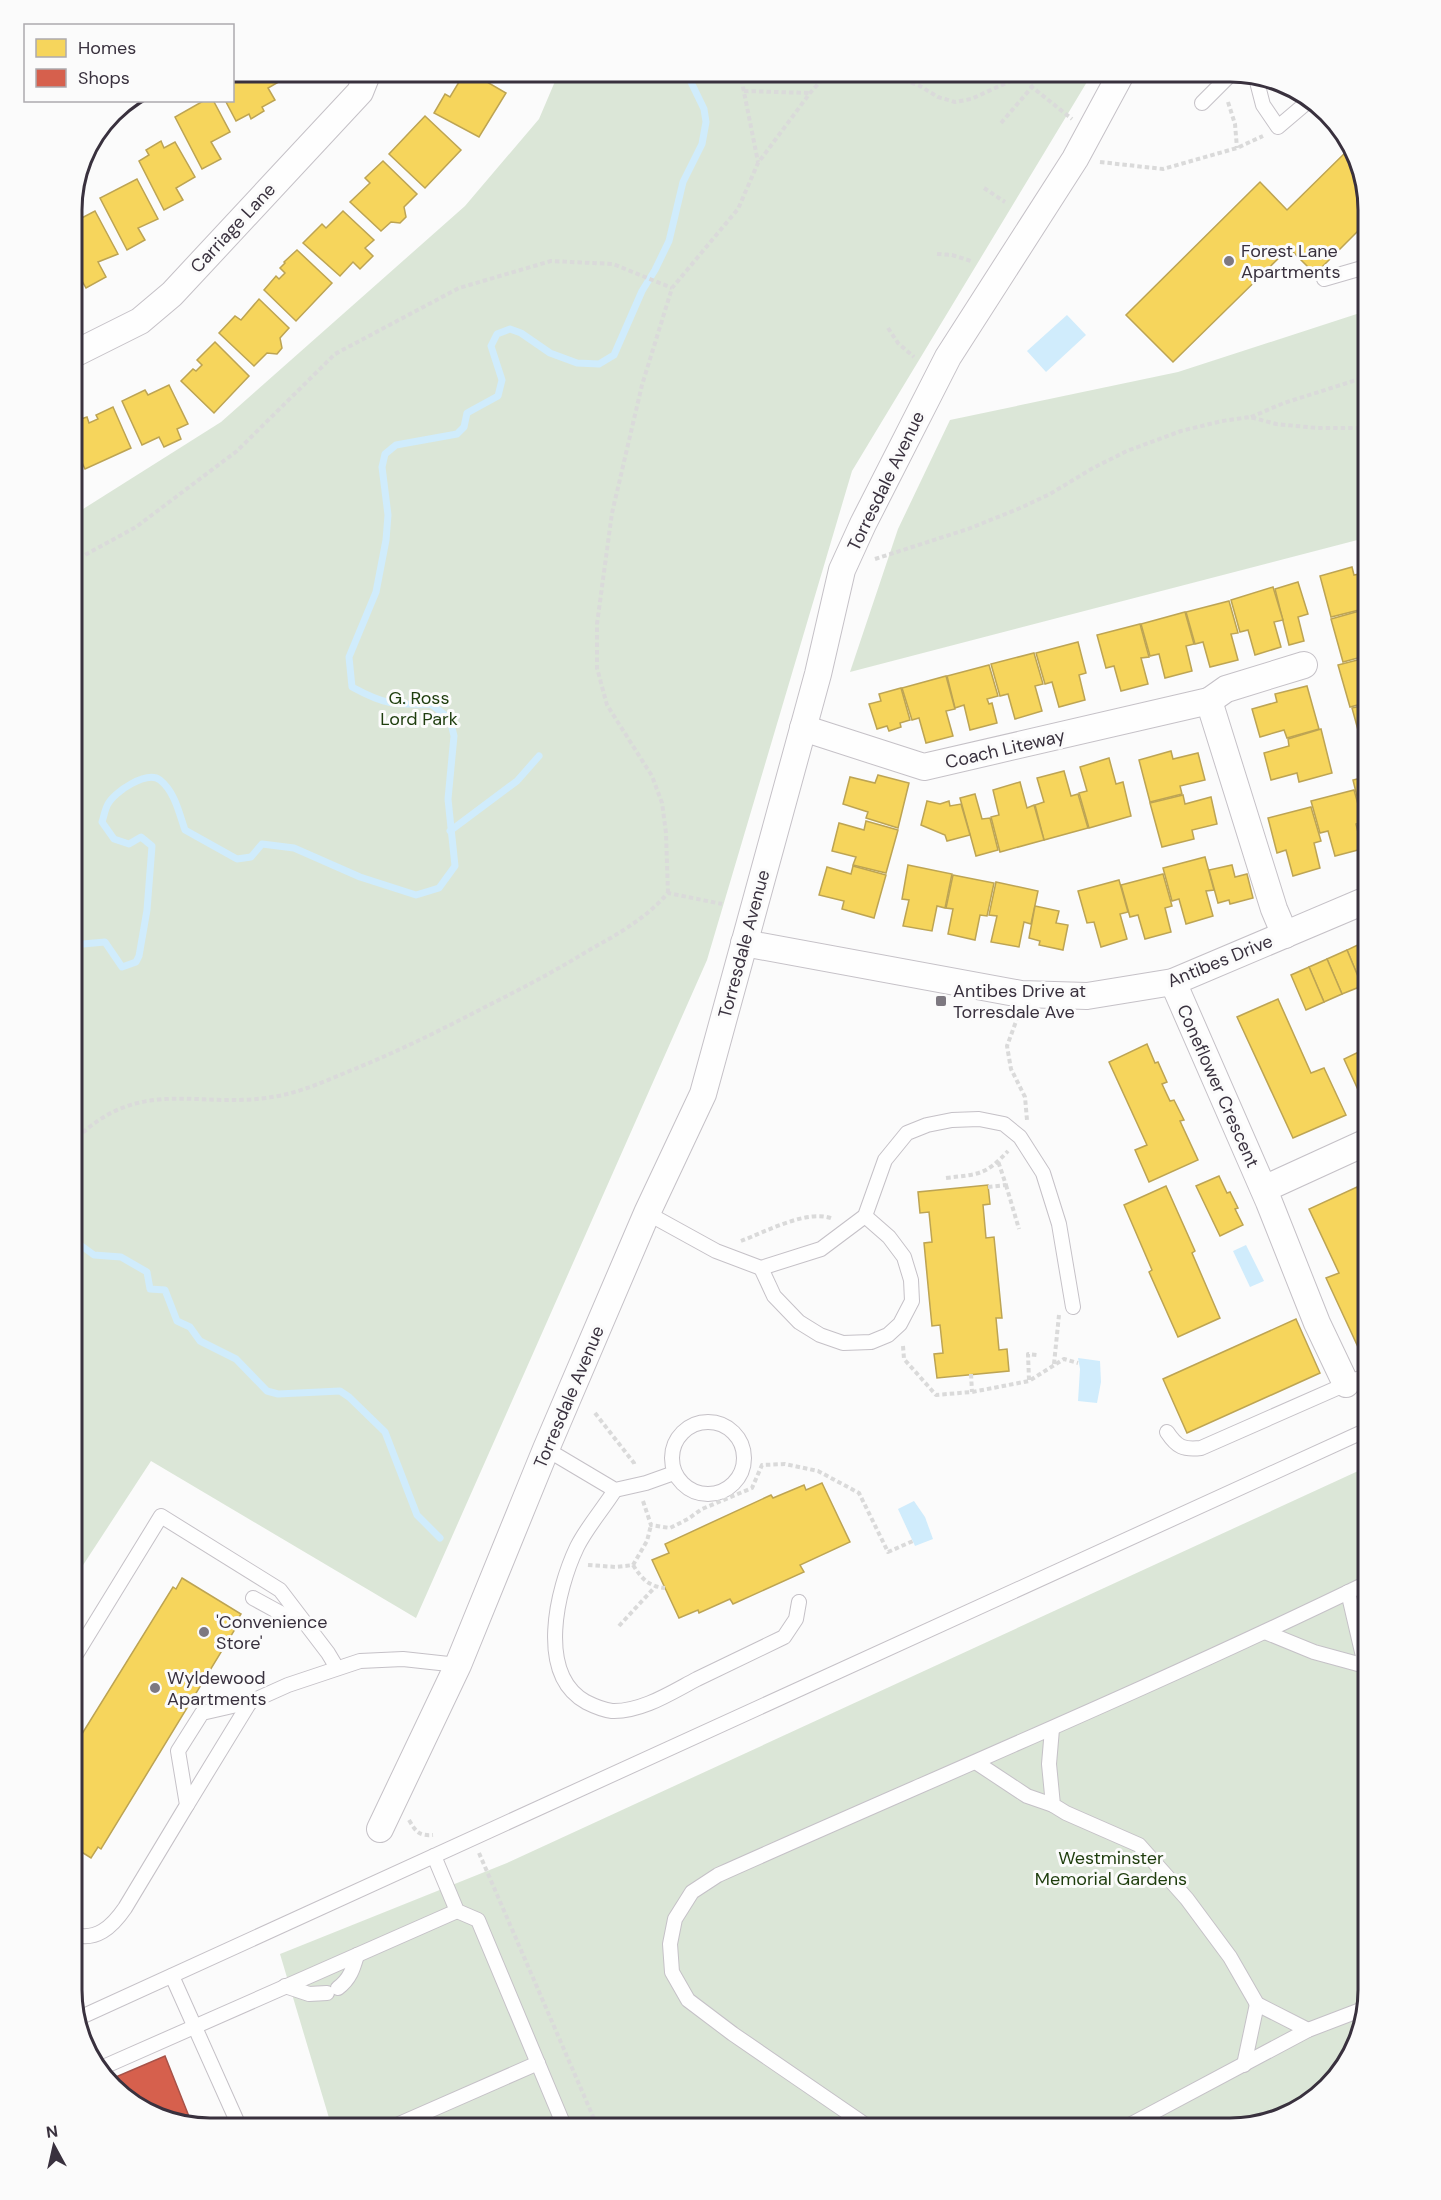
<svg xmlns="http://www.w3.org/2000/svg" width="1441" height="2200" font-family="'DM Sans',sans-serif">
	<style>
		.green { fill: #dbe6d7 }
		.water { fill: #d0ecfc }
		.homes { fill: #f6d55c; stroke: #bda453; stroke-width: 1.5 }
		.shops { fill: #d6604d; stroke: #a75248; stroke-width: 1.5 }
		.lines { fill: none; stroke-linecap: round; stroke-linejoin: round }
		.stream { stroke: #d0ecfc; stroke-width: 7 }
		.service-casing { stroke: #c5c1c7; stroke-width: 16 }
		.minor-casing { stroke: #c5c1c7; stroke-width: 28 }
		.path { stroke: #dadada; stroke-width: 4; stroke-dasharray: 4.5 3; stroke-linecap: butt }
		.service { stroke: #fefefe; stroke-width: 14 }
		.minor { stroke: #fefefe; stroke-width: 26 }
		.poi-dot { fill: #7d7880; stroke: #fbfbfb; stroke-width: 2 }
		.labels { text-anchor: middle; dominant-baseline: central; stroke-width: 6; stroke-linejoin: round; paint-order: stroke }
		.street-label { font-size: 18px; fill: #39313e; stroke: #fbfbfb }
		.poi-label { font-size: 18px; fill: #39313e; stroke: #fbfbfb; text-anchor: start }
		.park-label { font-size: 18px; fill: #1e3d0d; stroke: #fbfbfb }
		.rim { fill: none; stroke: #39313e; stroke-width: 3 }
	</style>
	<rect width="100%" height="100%" fill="#fbfbfb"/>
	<g class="green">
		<path d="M559 72H1093L852 471 707 960 416 1618 151 1461 72 1582V516L221 422 465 206 539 119Z"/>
		<path d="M1369 310V537L850 672 898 529 950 420 1178 372Z"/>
		<path d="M1369 1466V1990L1346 2066 1292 2114 1231 2128H332L280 1954 507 1863Z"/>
	</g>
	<g class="water">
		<path d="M1067 315 1086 335 1046 372 1027 351Z"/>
		<path d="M1246 1245 1264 1281 1250 1287 1233 1251Z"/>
		<path d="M1078 1358 1100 1361 1101 1382 1097 1403 1078 1401 1080 1369Z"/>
		<path d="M914 1501 925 1517 933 1539 915 1546 898 1509Z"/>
	</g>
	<g class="homes">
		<path d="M242 72H296L268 88 275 100 262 107 264 111 251 119 249 114 236 121 225 100H232V77Z"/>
		<path d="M465 72H470L506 93 479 137 434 113 445 94 450 97Z"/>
		<path d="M205 100H213L230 132 211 142 221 159 202 169 175 117Z"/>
		<path d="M425 116 461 150 425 188 389 154Z"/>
		<path d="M161 141 164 148 175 142 195 177 176 188 183 200 164 210 139 161 149 155 146 150Z"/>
		<path d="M1352 146 1355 149 1369 210V220L1315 274 1289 248 1173 362 1126 315 1260 182 1287 210Z"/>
		<path d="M383 161 417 194 404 207 406 217 400 223 391 222 381 231 350 202 370 183 365 178Z"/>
		<path d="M137 179 158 219 138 228 145 240 127 250 100 198Z"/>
		<path d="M95 211 118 254 98 262 106 277 86 288 73 265 77 263 72 255V223Z"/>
		<path d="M343 211 374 240 365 248 373 256 360 269 353 262 340 276 303 243 322 224 326 228Z"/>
		<path d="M297 250 332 283 296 321 264 290 276 276 279 279 285 273 280 268 285 263 284 262Z"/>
		<path d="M259 299 289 328 280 338 282 348 277 354 267 353 254 366 219 333 235 316 241 320Z"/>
		<path d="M215 342 249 376 214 413 181 381 193 369 196 371 202 365 197 360Z"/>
		<path d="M169 385 188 424 177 429 181 439 164 447 159 437 142 445 122 401 145 390 148 395Z"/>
		<path d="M113 407 131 448 85 469 72 441V422L87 417 89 423 98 419 96 415Z"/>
		<path d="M1352 567 1354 575 1369 572V601L1361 603 1363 609 1331 617 1320 576Z"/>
		<path d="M1298 582 1308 614 1298 617 1304 641 1289 645 1275 589Z"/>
		<path d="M1273 587 1283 620 1274 622 1281 647 1255 655 1248 630 1240 632 1231 600Z"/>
		<path d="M1229 601 1238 633 1231 634 1238 660 1210 667 1203 642 1195 644 1186 612Z"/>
		<path d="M1363 610 1366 619 1369 618V655L1343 662 1331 619Z"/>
		<path d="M1185 612 1194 644 1186 646 1192 671 1165 678 1159 654 1150 656 1141 624Z"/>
		<path d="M1140 624 1149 657 1141 658 1148 684 1121 691 1114 666 1106 668 1097 635Z"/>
		<path d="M1078 642 1086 673 1079 675 1085 700 1059 707 1052 682 1045 684 1036 653Z"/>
		<path d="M1034 653 1043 684 1035 686 1042 711 1015 719 1008 694 1000 696 991 664Z"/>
		<path d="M1369 657V702L1350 707 1338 665Z"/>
		<path d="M989 665 998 696 987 699 989 704 992 703 997 723 970 730 964 705 955 708 947 676Z"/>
		<path d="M946 676 955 709 946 711 953 736 926 743 919 718 912 720 902 688Z"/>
		<path d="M1307 686 1319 729 1287 738 1284 730 1260 737 1252 709 1277 702 1275 694Z"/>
		<path d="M901 688 910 720 900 723 901 727 889 731 887 726 877 729 869 704 881 701 879 694Z"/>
		<path d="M1369 704V750L1364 752 1352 708Z"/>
		<path d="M1321 729 1332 773 1299 782 1297 773 1271 780 1264 753 1289 746 1288 739Z"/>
		<path d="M1171 751 1173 759 1198 753 1205 780 1180 786 1182 794 1150 802 1139 760Z"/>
		<path d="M1109 758 1116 784 1123 782 1131 816 1089 828 1079 793 1087 791 1080 767Z"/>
		<path d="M1064 771 1071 796 1078 794 1088 828 1044 840 1035 805 1044 802 1037 778Z"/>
		<path d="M878 775 909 783 898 828 866 818 868 812 843 804 850 777 875 783Z"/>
		<path d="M1369 776V811L1361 813 1353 780Z"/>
		<path d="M1020 782 1027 808 1034 805 1044 840 1000 852 991 817 999 815 993 790Z"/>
		<path d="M1354 790 1363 822 1356 824 1362 849 1335 856 1328 831 1320 833 1311 801Z"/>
		<path d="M975 794 982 819 990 818 998 850 976 856 960 798Z"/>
		<path d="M1183 795 1185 804 1211 797 1217 824 1192 830 1194 839 1162 847 1150 803Z"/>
		<path d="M927 801 940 804 949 801 950 806 961 804 970 835 947 841 945 835 921 825Z"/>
		<path d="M1311 807 1321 841 1314 843 1320 868 1293 876 1286 850 1277 853 1268 818Z"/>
		<path d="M866 821 898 830 886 873 853 865 856 857 832 851 839 823 864 830Z"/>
		<path d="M1205 857 1214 890 1206 891 1213 916 1186 924 1179 899 1172 901 1163 868Z"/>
		<path d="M908 865 952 874 945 908 937 906 932 931 903 926 909 900 902 899Z"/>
		<path d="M1232 865 1235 877 1247 874 1253 898 1230 904 1229 900 1218 903 1209 870Z"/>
		<path d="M853 866 886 875 874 918 842 909 844 901 819 895 827 867 851 874Z"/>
		<path d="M1163 874 1172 906 1165 908 1171 932 1145 939 1138 915 1130 917 1121 885Z"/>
		<path d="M953 875 994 883 987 916 980 915 975 940 948 934 953 909 946 908Z"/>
		<path d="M1119 880 1128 912 1120 914 1127 939 1101 947 1094 922 1087 923 1078 891Z"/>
		<path d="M996 882 1038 891 1031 924 1024 922 1019 947 991 942 997 916 989 915Z"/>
		<path d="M1035 906 1059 911 1056 923 1068 925 1063 950 1039 945 1040 941 1029 938Z"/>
		<path d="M1364 942 1369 953V983L1362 986 1347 950Z"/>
		<path d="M1347 950 1362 986 1342 994 1327 959Z"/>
		<path d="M1327 959 1342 994 1324 1002 1309 967Z"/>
		<path d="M1309 967 1324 1002 1306 1010 1291 975Z"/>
		<path d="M1278 999 1311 1073 1324 1068 1346 1115 1293 1138 1237 1017Z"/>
		<path d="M1147 1044 1155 1063 1158 1062 1167 1082 1162 1084 1170 1101 1174 1100 1184 1120 1180 1121 1198 1160 1149 1182 1135 1150 1147 1145 1109 1062Z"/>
		<path d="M1369 1047V1090L1360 1094 1344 1059Z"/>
		<path d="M1219 1176 1227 1193 1230 1192 1238 1208 1235 1209 1243 1225 1220 1236 1196 1186Z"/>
		<path d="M988 1185 990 1204 983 1205 986 1238 994 1237 1002 1318H996L999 1350 1007 1349 1009 1371 937 1378 934 1354 943 1353 940 1325 932 1326 930 1306 924 1243 932 1242 929 1212 920 1213 918 1192Z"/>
		<path d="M1166 1186 1195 1251 1192 1253 1220 1318 1178 1337 1149 1272 1152 1270 1124 1205Z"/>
		<path d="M1357 1187 1369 1214V1342L1358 1347 1326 1278 1339 1273 1309 1209Z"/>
		<path d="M1296 1319 1320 1373 1187 1433 1163 1379Z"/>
		<path d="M822 1483 850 1542 800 1565 804 1572 733 1604 730 1599 699 1613 698 1610 679 1618 652 1560 669 1553 665 1544 771 1495 773 1498 804 1485 806 1490Z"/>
		<path d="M182 1578 241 1614 234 1625 237 1626 101 1849 98 1847 91 1858 72 1846V1750L173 1587 176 1589Z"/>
	</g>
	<path class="shops" d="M165 2056 192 2124 134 2105 111 2079Z"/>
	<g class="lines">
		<g class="stream">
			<path d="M450 831 517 781 539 756"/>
			<path d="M72 945 105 942 122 967 136 962 139 956 147 910 152 846 141 837 129 844 114 839 102 822C104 816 105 809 108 804 114 792 147 770 160 780 175 792 179 813 185 830L237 859 251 857 262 844 294 848 360 877 416 895 439 888 455 866 448 799 454 736 450 719 431 704C394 705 385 705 352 687L349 657 376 592 386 540 388 515 382 467 385 454 396 445 457 434 464 427 467 413 498 396 502 380 491 346 497 334 510 329 521 333 550 353 577 363 599 364 614 355 642 291 655 270 669 241 683 182 702 144 706 122 704 109 690 80 683 72"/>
			<path d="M72 1239 94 1255 121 1257 147 1272 150 1289 165 1290 177 1321 190 1327 200 1341 236 1359 267 1391 278 1394 340 1391 349 1397 385 1432 417 1515 440 1538"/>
		</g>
		<g class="service-casing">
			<g id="service">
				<path d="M1256 78 1263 105 1278 127 1311 99"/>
				<path d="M1202 103 1233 72"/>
				<path d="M1324 279 1369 266"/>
				<path d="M647 1213 716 1251 761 1268 821 1249 865 1216 885 1160 907 1133 927 1125 952 1120 979 1119 1004 1124 1020 1137 1043 1173 1059 1224 1073 1307"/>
				<path d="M761 1268 774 1296 799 1322 820 1335 843 1343 871 1342 888 1335 900 1324 912 1301 911 1280 904 1257 889 1237 865 1216"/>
				<circle cx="708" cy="1458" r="36"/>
				<path d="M1167 1432C1177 1447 1183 1450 1201 1448L1369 1374"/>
				<path d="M546 1449 615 1490 646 1483 674 1473"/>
				<path d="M615 1490C603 1509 587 1527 577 1547 557 1589 536 1674 586 1702 594 1706 604 1710 612 1711 642 1712 672 1692 697 1679 726 1665 755 1651 784 1637L796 1619 799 1602"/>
				<path d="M1348 1592 1365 1665"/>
				<path d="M253 1598 286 1616 303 1621"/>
				<path d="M1265 1632 1314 1652 1369 1667"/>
				<path d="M72 1661 161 1516 280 1590 328 1653 337 1668"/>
				<path d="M1052 1729 1049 1764 1053 1805 1066 1813 1139 1845 1187 1899 1230 1957 1257 2004 1308 2030"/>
				<path d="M977 1763 1027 1796 1053 1805"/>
				<path d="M187 1805 250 1702"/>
				<path d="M434 1856 457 1911 478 1920 565 2128"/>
				<path d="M72 1934C96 1942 112 1927 125 1908L187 1805 178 1751 202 1713 250 1702 288 1685 360 1661 403 1659 458 1665"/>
				<path d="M172 1976 240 2128"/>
				<path d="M285 1986 309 1994 327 1993"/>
				<path d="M338 1988C350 1979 353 1969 357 1955"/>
				<path d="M79 2018 1369 1429"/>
				<path d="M1244 2065 1257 2004"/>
				<path d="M101 2068 457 1911"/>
				<path d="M390 2128 538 2063"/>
				<path d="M870 2128 733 2034 688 2000 672 1972 670 1944 675 1919 692 1892 718 1875C935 1778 1155 1686 1369 1582"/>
				<path d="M1124 2128 1308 2030 1363 2009"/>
			</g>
		</g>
		<g class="minor-casing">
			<g id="minor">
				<path d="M72 355 140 321 172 294 360 92 368 72"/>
				<path d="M1209 701 1226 689 1304 665"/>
				<path d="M803 728 924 767 1209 701 1274 909 1285 935"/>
				<path d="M744 943 1021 994 1087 996 1173 982 1369 899"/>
				<path d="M1173 982 1269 1202 1317 1323 1346 1384"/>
				<path d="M1264 1189 1369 1141"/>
				<path d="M380 1829 458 1665 546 1449 647 1213 703 1094 818 674 842 570 863 524 948 357 1075 159 1122 72"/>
			</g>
		</g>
		<g class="path">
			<path d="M740 72 758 162"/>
			<path d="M883 72 920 86 938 97 955 102 971 99 1024 75"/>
			<path d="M1023 72 1032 87 1072 119"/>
			<path d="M744 91 809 93"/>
			<path d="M1228 102 1235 124 1237 148"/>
			<path d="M1001 123 1032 87"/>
			<path d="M1100 162 1163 169 1237 148 1263 136"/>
			<path d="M984 188 1005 202"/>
			<path d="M937 254 952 255 971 261"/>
			<path d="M888 328 898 343 914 357"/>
			<path d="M1251 417 1284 403 1369 376"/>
			<path d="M875 559 968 529 1018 509 1050 494 1093 468 1127 451 1181 431 1222 421 1250 417 1276 424 1317 428H1369"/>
			<path d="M72 562 136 527 237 451 335 354 459 288 551 261 613 264 672 288"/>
			<path d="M668 893 666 833 662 803 652 776 607 705 597 668V624L612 513 642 385 672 288 738 209 758 163 810 93 829 72"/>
			<path d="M1018 1016 1007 1046 1011 1069 1025 1097 1027 1120"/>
			<path d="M72 1143C141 1071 202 1113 283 1095 305 1090 326 1081 347 1072 395 1053 441 1030 487 1006 523 988 557 970 591 949 620 933 646 918 668 893L722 904"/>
			<path d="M946 1178C978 1174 985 1176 1008 1151"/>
			<path d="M1006 1185 1019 1229"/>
			<path d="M988 1187 1006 1185 998 1161"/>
			<path d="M741 1241C765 1232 809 1208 833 1219"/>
			<path d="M903 1346 904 1359 936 1395 972 1392 1029 1381 1064 1359 1078 1363"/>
			<path d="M1054 1364 1059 1315"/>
			<path d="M971 1374 972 1392"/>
			<path d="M1029 1380 1028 1354 1037 1355"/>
			<path d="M595 1413 634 1463 635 1467"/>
			<path d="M643 1501 651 1525 670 1528 688 1519 702 1509 752 1488 762 1465 785 1464 818 1471 859 1493 888 1552 913 1541"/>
			<path d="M588 1565 616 1567 633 1565 647 1541 651 1525"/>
			<path d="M633 1565C642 1579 648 1586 665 1588"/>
			<path d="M619 1626 655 1587"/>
			<path d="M409 1820C416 1832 419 1836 433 1835"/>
			<path d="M479 1853 598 2128"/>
		</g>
		<use href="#service" class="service"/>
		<use href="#minor" class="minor"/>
	</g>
	<g class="poi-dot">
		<circle cx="1229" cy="261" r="6"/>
		<rect x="935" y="995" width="12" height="12" rx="3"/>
		<circle cx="204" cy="1632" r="6"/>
		<circle cx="155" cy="1688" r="6"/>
	</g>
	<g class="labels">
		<g class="street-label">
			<text transform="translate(233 228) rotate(-47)">Carriage Lane</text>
			<text transform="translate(886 481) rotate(-64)">Torresdale Avenue</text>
			<text transform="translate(1005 749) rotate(-13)">Coach Liteway</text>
			<text transform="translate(744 944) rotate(-75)">Torresdale Avenue</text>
			<text transform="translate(1220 961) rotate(-22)">Antibes Drive</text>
			<text transform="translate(1218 1086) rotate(66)">Coneflower Crescent</text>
			<text transform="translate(569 1397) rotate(-67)">Torresdale Avenue</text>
		</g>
		<g class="poi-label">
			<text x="1241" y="251">Forest Lane<tspan x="1241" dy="21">Apartments</tspan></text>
			<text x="953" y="991">Antibes Drive at<tspan x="953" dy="21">Torresdale Ave</tspan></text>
			<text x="216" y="1622">'Convenience<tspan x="216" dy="21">Store'</tspan></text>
			<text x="167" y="1678">Wyldewood<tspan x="167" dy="21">Apartments</tspan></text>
		</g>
		<g class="park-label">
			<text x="419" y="698">G. Ross<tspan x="419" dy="21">Lord Park</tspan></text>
			<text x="1111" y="1858">Westminster<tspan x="1111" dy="21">Memorial Gardens</tspan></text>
		</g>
	</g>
	<path d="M0 0H1441V2200H0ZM210 82H1230A128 128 0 0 1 1358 210V1990A128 128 0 0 1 1230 2118H210A128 128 0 0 1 82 1990V210A128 128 0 0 1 210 82Z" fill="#fbfbfb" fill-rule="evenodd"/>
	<path class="rim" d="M210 82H1230A128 128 0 0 1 1358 210V1990A128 128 0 0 1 1230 2118H210A128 128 0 0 1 82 1990V210A128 128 0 0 1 210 82Z"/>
	<rect x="24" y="24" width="210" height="78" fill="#fbfbfb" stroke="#adaaaf" stroke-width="1.5"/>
	<rect x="36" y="39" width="30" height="18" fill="#f6d55c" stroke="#adaaaf" stroke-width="1.5"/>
	<text x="78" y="54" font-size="18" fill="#39313e">Homes</text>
	<rect x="36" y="69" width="30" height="18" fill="#d6604d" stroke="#adaaaf" stroke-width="1.5"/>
	<text x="78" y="84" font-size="18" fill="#39313e">Shops</text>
	<g transform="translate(54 2146) rotate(352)" stroke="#fbfbfb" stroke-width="4.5" paint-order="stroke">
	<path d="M0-4.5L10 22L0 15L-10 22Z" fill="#39313e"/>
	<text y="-9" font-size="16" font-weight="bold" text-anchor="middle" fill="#39313e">N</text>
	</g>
</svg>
